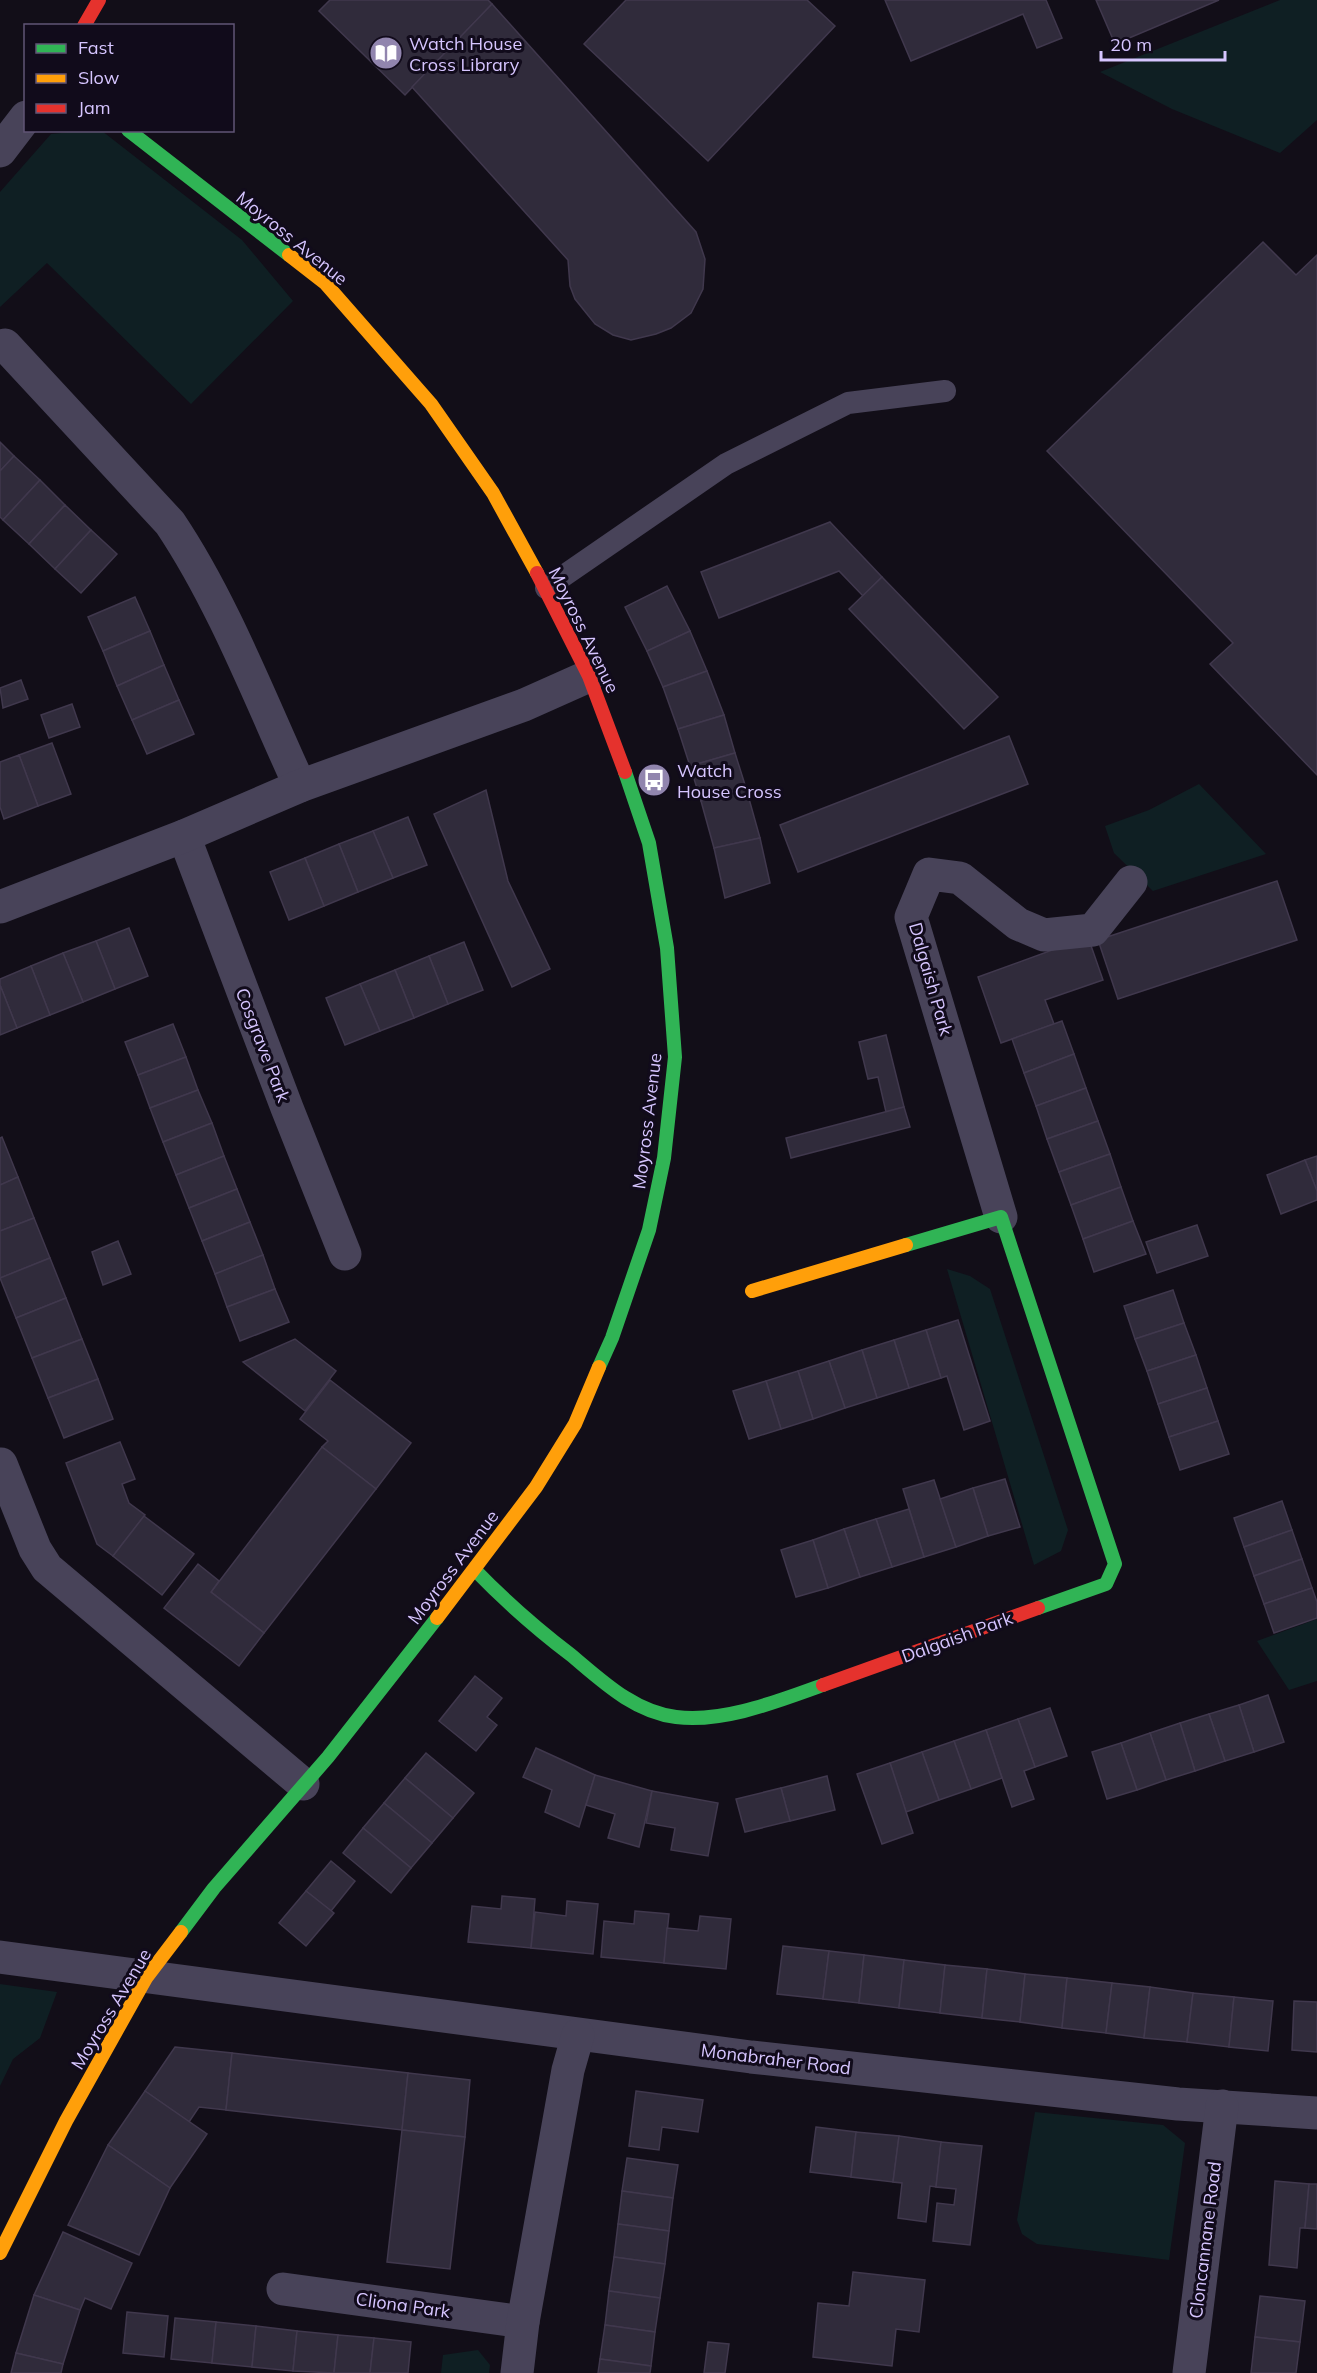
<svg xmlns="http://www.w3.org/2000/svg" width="1317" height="2373" font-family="Mulish,sans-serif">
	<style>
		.green { fill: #0f1f23 }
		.building { fill: #302b3b; stroke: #40384d; stroke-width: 1.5 }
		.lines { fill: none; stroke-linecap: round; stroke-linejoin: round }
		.lane { stroke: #484359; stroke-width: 22 }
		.street { stroke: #484359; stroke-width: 33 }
		.fast { stroke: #30b455; stroke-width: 14 }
		.slow { stroke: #ff9f0a; stroke-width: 14 }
		.jam { stroke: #e5322d; stroke-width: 14 }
		.labels { text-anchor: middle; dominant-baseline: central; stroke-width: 6; stroke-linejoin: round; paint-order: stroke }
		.poi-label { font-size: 18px; fill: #d6c5ff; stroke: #110b1b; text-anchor: start }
		.street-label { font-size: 18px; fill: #d6c5ff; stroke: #110b1b }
	</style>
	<rect width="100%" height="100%" fill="#120e18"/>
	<g class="green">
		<path d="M1280 0H1317V120L1280 153 1172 109 1100 72Z"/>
		<path d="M92 130 102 131 242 240 293 301 191 404 47 263 0 307V192L51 134Z"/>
		<path d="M1199 784 1266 854 1153 891 1114 853 1105 826 1149 810Z"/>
		<path d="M947 1269 970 1276 990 1289 1068 1530 1061 1551 1034 1565Z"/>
		<path d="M1317 1619V1681L1289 1690 1257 1641Z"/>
		<path d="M0 1984 57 1992 40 2038 13 2059 0 2086Z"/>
		<path d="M1035 2112 1163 2125 1185 2143 1169 2260 1037 2244 1022 2234 1017 2220Z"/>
		<path d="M478 2350 490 2365 489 2373H441L443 2355Z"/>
	</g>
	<g class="building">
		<path d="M330 0H488L492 4 405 95 319 11Z"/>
		<path d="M626 0H807L835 26 708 161 584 44Z"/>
		<path d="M885 0H1046L1062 38 1037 48 1023 14 911 61Z"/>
		<path d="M1096 0H1219L1115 44Z"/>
		<path d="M492 4 696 232 705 259 703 289 691 313 671 328 656 334 631 340 613 335 595 324 575 299 570 286 568 260 412 87Z"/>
		<path d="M1263 242 1296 275 1317 255V775L1210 664 1233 643 1047 451Z"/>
		<path d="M0 442 14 456 0 471Z"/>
		<path d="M14 456 40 480 3 520 0 517V471Z"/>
		<path d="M40 480 65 505 29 544 3 520Z"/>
		<path d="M65 505 91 530 55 569 29 544Z"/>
		<path d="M830 522 882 577 863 596 839 571 719 618 701 572Z"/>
		<path d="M91 530 117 554 81 593 55 569Z"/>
		<path d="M882 577 998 697 964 729 849 609Z"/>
		<path d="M667 586 690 631 647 651 625 607Z"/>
		<path d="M135 597 150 631 103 651 88 617Z"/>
		<path d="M150 631 164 665 117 686 103 651Z"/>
		<path d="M690 631 707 671 663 687 647 651Z"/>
		<path d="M164 665 179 700 132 720 117 686Z"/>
		<path d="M707 671 724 715 678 729 663 687Z"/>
		<path d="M21 680 28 699 3 708 0 688Z"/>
		<path d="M179 700 194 734 147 754 132 720Z"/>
		<path d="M72 704 80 727 49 738 41 715Z"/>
		<path d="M724 715 735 753 690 766 678 729Z"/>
		<path d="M1009 736 1028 784 798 872 780 825Z"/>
		<path d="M52 743 71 794 38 806 19 755Z"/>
		<path d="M735 753 746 788 701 801 690 766Z"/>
		<path d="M19 755 38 806 4 819 0 807V762Z"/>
		<path d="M746 788 760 838 714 848 701 801Z"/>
		<path d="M486 790 508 881 550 969 512 987 434 814Z"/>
		<path d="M408 817 427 865 393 878 373 831Z"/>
		<path d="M373 831 393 878 358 892 339 844Z"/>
		<path d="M760 838 770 883 725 898 714 848Z"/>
		<path d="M339 844 358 892 324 906 305 858Z"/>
		<path d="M305 858 324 906 289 920 270 872Z"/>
		<path d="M1277 881 1297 940 1118 999 1098 940Z"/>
		<path d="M129 928 148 976 115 989 96 941Z"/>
		<path d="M1088 937 1103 980 1045 1000 1054 1024 1001 1043 978 977Z"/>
		<path d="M96 941 115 989 83 1002 63 953Z"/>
		<path d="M464 942 483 990 448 1004 429 956Z"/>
		<path d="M63 953 83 1002 50 1015 31 966Z"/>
		<path d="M429 956 448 1004 414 1018 395 970Z"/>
		<path d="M31 966 50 1015 17 1028 0 985V979Z"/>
		<path d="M395 970 414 1018 380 1031 360 984Z"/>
		<path d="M360 984 380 1031 345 1045 326 998Z"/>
		<path d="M0 985 17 1028 0 1035Z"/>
		<path d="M1062 1021 1074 1054 1024 1073 1012 1039Z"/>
		<path d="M173 1024 186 1057 138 1075 125 1042Z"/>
		<path d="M886 1035 904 1107 886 1112 878 1077 868 1079 859 1042Z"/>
		<path d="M1074 1054 1086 1088 1036 1106 1024 1073Z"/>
		<path d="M186 1057 198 1090 150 1108 138 1075Z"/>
		<path d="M1086 1088 1098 1121 1047 1139 1036 1106Z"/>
		<path d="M198 1090 212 1123 163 1142 150 1108Z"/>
		<path d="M904 1107 910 1127 791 1158 786 1138Z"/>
		<path d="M1098 1121 1110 1154 1059 1172 1047 1139Z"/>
		<path d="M212 1123 224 1156 176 1175 163 1142Z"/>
		<path d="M2 1137 18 1177 0 1185V1138Z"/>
		<path d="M1110 1154 1121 1187 1071 1205 1059 1172Z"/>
		<path d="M224 1156 237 1189 189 1208 176 1175Z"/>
		<path d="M1317 1156V1191L1305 1160Z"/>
		<path d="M1305 1160 1317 1191V1200L1281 1214 1267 1175Z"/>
		<path d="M18 1177 34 1218 0 1231V1185Z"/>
		<path d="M1121 1187 1133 1221 1083 1239 1071 1205Z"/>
		<path d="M237 1189 250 1222 202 1241 189 1208Z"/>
		<path d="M34 1218 50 1258 0 1278V1231Z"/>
		<path d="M1133 1221 1146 1254 1094 1272 1083 1239Z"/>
		<path d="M250 1222 263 1255 215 1274 202 1241Z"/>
		<path d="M1197 1225 1208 1256 1157 1273 1146 1242Z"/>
		<path d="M118 1241 131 1274 103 1285 92 1252Z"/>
		<path d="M263 1255 275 1289 227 1307 215 1274Z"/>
		<path d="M50 1258 66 1298 16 1318 0 1278Z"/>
		<path d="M275 1289 289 1322 240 1341 227 1307Z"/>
		<path d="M1173 1290 1184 1323 1135 1339 1124 1306Z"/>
		<path d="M66 1298 82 1339 32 1358 16 1318Z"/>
		<path d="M958 1320 990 1421 964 1430 947 1376 941 1378 926 1330Z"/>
		<path d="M1184 1323 1196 1355 1147 1371 1135 1339Z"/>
		<path d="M926 1330 941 1378 909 1388 894 1340Z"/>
		<path d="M82 1339 98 1379 48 1398 32 1358Z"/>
		<path d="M295 1339 336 1371 305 1411 243 1362Z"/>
		<path d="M894 1340 909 1388 877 1398 862 1350Z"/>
		<path d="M862 1350 877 1398 845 1408 829 1361Z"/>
		<path d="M1196 1355 1207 1388 1158 1404 1147 1371Z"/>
		<path d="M829 1361 845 1408 813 1419 798 1371Z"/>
		<path d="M798 1371 813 1419 781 1429 766 1381Z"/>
		<path d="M98 1379 113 1419 64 1438 48 1398Z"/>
		<path d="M330 1380 411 1443 376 1489 322 1447 328 1441 300 1419Z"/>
		<path d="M766 1381 781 1429 749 1439 733 1391Z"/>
		<path d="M1207 1388 1218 1421 1169 1437 1158 1404Z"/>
		<path d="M1218 1421 1229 1454 1180 1470 1169 1437Z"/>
		<path d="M120 1442 135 1479 122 1484 129 1503 145 1515 113 1556 97 1544 66 1463Z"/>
		<path d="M322 1447 376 1489 264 1633 211 1592Z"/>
		<path d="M1005 1479 1020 1527 988 1536 973 1488Z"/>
		<path d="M934 1480 956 1547 924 1557 903 1489Z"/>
		<path d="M973 1488 988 1536 956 1547 940 1499Z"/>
		<path d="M1282 1501 1292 1530 1244 1547 1234 1518Z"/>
		<path d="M909 1509 924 1557 892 1567 876 1519Z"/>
		<path d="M144 1516 194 1554 162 1595 113 1556Z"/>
		<path d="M876 1519 892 1567 860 1577 844 1529Z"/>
		<path d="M844 1529 860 1577 828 1588 813 1540Z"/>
		<path d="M1292 1530 1302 1559 1254 1576 1244 1547Z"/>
		<path d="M813 1540 828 1588 796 1597 781 1550Z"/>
		<path d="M1302 1559 1312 1588 1264 1604 1254 1576Z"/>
		<path d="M198 1564 219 1581 211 1592 264 1633 239 1666 164 1608Z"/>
		<path d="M1312 1588 1317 1602V1618L1274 1633 1264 1604Z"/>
		<path d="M475 1676 502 1698 487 1717 497 1725 476 1751 439 1721Z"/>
		<path d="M1268 1695 1284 1742 1254 1752 1239 1705Z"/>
		<path d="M1239 1705 1254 1752 1225 1761 1209 1714Z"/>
		<path d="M1050 1708 1067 1756 1035 1767 1018 1719Z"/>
		<path d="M1209 1714 1225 1761 1195 1771 1180 1723Z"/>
		<path d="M1018 1719 1035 1767 1024 1771 1034 1799 1012 1807 986 1730Z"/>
		<path d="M1180 1723 1195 1771 1166 1780 1150 1733Z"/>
		<path d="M986 1730 1002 1778 971 1789 954 1741Z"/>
		<path d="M1150 1733 1166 1780 1137 1790 1121 1743Z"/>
		<path d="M954 1741 971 1789 939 1800 922 1752Z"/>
		<path d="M1121 1743 1137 1790 1107 1799 1092 1752Z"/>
		<path d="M536 1748 595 1775 579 1827 545 1812 552 1790 523 1777Z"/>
		<path d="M922 1752 939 1800 906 1812 890 1763Z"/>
		<path d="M426 1753 474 1793 453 1818 405 1778Z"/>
		<path d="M890 1763 913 1833 882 1844 857 1774Z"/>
		<path d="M595 1775 652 1791 639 1847 608 1838 615 1814 586 1805Z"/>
		<path d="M827 1776 835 1810 790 1821 781 1788Z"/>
		<path d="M405 1778 453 1818 432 1843 384 1803Z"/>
		<path d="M781 1788 790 1821 745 1832 736 1799Z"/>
		<path d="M652 1791 718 1803 708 1856 671 1850 675 1828 646 1823Z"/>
		<path d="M384 1803 432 1843 411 1868 363 1828Z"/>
		<path d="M363 1828 411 1868 391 1893 343 1853Z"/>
		<path d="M331 1861 355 1881 331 1911 306 1891Z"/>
		<path d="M306 1891 334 1913 306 1946 279 1923Z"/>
		<path d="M502 1896 535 1899 531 1948 468 1942 472 1906 501 1909Z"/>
		<path d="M567 1901 598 1904 593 1954 531 1948 535 1912 566 1916Z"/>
		<path d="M635 1911 669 1914 664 1963 601 1957 604 1921 634 1924Z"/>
		<path d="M700 1916 731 1919 726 1969 664 1963 667 1928 698 1931Z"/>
		<path d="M783 1946 829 1951 823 1999 777 1994Z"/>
		<path d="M829 1951 864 1955 859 2003 823 1999Z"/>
		<path d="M864 1955 904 1960 899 2008 859 2003Z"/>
		<path d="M904 1960 945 1965 940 2013 899 2008Z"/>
		<path d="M945 1965 987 1969 982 2018 940 2013Z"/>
		<path d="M987 1969 1025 1974 1020 2022 982 2018Z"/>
		<path d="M1025 1974 1067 1978 1062 2028 1020 2022Z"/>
		<path d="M1067 1978 1112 1983 1106 2033 1062 2028Z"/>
		<path d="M1112 1983 1150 1987 1144 2038 1106 2033Z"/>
		<path d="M1150 1987 1193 1993 1187 2042 1144 2038Z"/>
		<path d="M1193 1993 1234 1997 1229 2047 1187 2042Z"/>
		<path d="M1234 1997 1273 2001 1268 2051 1229 2047Z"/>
		<path d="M1294 2001 1317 2002V2052L1292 2050Z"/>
		<path d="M175 2047 232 2053 226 2110 199 2107 189 2122 145 2091Z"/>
		<path d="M232 2053 408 2073 402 2130 226 2110Z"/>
		<path d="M408 2073 470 2080 465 2137 402 2130Z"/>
		<path d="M145 2091 207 2134 170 2188 108 2145Z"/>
		<path d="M636 2091 703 2100 698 2132 662 2127 659 2150 629 2146Z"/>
		<path d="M816 2127 856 2132 851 2177 810 2172Z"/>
		<path d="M402 2130 465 2137 450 2269 387 2262Z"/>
		<path d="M856 2132 899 2136 893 2182 851 2177Z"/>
		<path d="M899 2136 941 2142 936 2187 930 2186 926 2222 898 2218 902 2183 893 2182Z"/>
		<path d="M941 2142 982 2146 970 2245 933 2241 937 2203 954 2205 956 2189 936 2187Z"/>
		<path d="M108 2145 170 2188 139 2255 68 2225Z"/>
		<path d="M627 2158 678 2165 673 2198 622 2191Z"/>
		<path d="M1275 2181 1309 2184 1305 2228H1300L1297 2268 1269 2265Z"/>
		<path d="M1309 2184H1317V2229L1305 2228Z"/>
		<path d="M622 2191 673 2198 669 2231 618 2224Z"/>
		<path d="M618 2224 669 2231 665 2264 614 2257Z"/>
		<path d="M63 2232 132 2263 111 2309 85 2298 80 2310 34 2295Z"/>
		<path d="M614 2257 665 2264 660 2298 609 2291Z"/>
		<path d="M853 2272 925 2280 919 2332 896 2329 892 2366 813 2357 818 2303 849 2306Z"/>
		<path d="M609 2291 660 2298 655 2332 605 2325Z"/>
		<path d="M34 2295 80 2310 63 2364 16 2353Z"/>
		<path d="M1260 2296 1305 2301 1300 2342 1255 2337Z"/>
		<path d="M127 2312 168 2316 164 2357 123 2353Z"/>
		<path d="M175 2318 216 2322 212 2363 171 2359Z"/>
		<path d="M216 2322 256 2326 252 2367 212 2363Z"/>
		<path d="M605 2325 655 2332 651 2366 600 2359Z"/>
		<path d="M256 2326 297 2331 293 2371 252 2367Z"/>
		<path d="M297 2331 338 2335 334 2373 293 2371Z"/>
		<path d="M338 2335 374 2338 370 2373H334Z"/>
		<path d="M1255 2337 1300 2342 1296 2373H1251Z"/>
		<path d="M374 2338 411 2342 408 2373H370Z"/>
		<path d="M708 2342 729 2344 725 2373H704Z"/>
		<path d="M16 2353 63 2364 61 2373H11Z"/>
		<path d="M600 2359 651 2366 650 2373H598Z"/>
	</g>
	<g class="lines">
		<path class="lane" d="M546 588 726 464 848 403 945 391"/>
		<g class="street">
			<path d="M0 151 26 117"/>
			<path d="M5 345 170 523C223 602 260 699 300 786"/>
			<path d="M184 836 287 1108 345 1254"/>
			<path d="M0 907 184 836 300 786 524 705 589 676"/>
			<path d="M1001 1217 911 917 929 874 960 878 1018 924 1044 935 1093 930 1131 882"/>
			<path d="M1 1464 35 1549 47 1568 303 1784"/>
			<path d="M0 1957 751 2057 1178 2104 1317 2113"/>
			<path d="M283 2289 523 2322"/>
			<path d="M517 2373 523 2322 568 2070 578 2035"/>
			<path d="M1189 2373 1222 2106"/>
		</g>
		<g class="fast">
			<path d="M128 130 289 255"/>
			<path d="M906 1245 1001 1217 1115 1564 1106 1584 1038 1608"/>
			<path d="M599 1367 612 1338 649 1230 664 1158 675 1057 667 948 649 843 625 772"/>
			<path d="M475 1570C505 1601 537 1629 571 1655 602 1681 634 1712 676 1717 724 1723 778 1701 823 1685"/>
			<path d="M181 1932 214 1888 328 1757 437 1618"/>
		</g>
		<g class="slow">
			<path d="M289 255 325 283 431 404 493 493 537 573"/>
			<path d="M752 1291 906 1245"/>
			<path d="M437 1618 536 1487 575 1424 599 1367"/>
			<path d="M0 2253 66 2121 146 1978 181 1932"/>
		</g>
		<g class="jam">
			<path d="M84 26 99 0"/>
			<path d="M537 573 589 676 625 772"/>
			<path d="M823 1685 1038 1608"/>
		</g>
	</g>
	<defs>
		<g id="library-disc" transform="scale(1.725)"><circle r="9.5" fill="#9185ae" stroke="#110b1b"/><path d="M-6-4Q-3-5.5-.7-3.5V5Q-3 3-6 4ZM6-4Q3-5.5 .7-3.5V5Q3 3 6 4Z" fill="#fff"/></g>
		<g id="bus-disc" transform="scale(1.725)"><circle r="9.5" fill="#9185ae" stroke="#110b1b"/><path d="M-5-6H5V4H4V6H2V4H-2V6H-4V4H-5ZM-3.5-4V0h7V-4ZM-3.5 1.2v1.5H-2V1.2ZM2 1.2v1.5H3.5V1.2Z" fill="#fff"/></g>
	</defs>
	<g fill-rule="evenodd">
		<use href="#library-disc" x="386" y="53"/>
		<use href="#bus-disc" x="654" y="780"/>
	</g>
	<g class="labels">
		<g class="poi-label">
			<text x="409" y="43">Watch House<tspan x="409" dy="21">Cross Library</tspan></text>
			<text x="677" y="770">Watch<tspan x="677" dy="21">House Cross</tspan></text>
		</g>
		<g class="street-label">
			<text transform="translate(292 238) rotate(39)">Moyross Avenue</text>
			<text transform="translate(584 630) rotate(64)">Moyross Avenue</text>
			<text transform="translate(931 979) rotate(74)">Dalgaish Park</text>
			<text transform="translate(263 1045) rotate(69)">Cosgrave Park</text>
			<text transform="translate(647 1121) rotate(-83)">Moyross Avenue</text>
			<text transform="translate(453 1567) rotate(-53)">Moyross Avenue</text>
			<text transform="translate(957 1637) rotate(-20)">Dalgaish Park</text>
			<text transform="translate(111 2009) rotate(-59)">Moyross Avenue</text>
			<text transform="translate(776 2059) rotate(7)">Monabraher Road</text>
			<text transform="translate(1205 2240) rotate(-83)">Cloncannane Road</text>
			<text transform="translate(403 2305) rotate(8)">Cliona Park</text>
		</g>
	</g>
	<rect x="24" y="24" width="210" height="108" fill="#110b1b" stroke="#605576" stroke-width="1.5"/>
	<rect x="36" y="44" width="30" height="9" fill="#30b455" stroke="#605576" stroke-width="1.5"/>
	<text x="78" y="54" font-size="18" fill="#d6c5ff">Fast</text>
	<rect x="36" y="74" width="30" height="9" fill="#ff9f0a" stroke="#605576" stroke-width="1.5"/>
	<text x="78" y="84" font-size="18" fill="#d6c5ff">Slow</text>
	<rect x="36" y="104" width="30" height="9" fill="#e5322d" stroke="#605576" stroke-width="1.5"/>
	<text x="78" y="114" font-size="18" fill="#d6c5ff">Jam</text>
	<path d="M1101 51v9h124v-9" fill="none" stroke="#d6c5ff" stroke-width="3"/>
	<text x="1110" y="51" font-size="18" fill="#d6c5ff" stroke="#110b1b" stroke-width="4.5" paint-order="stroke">20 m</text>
</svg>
